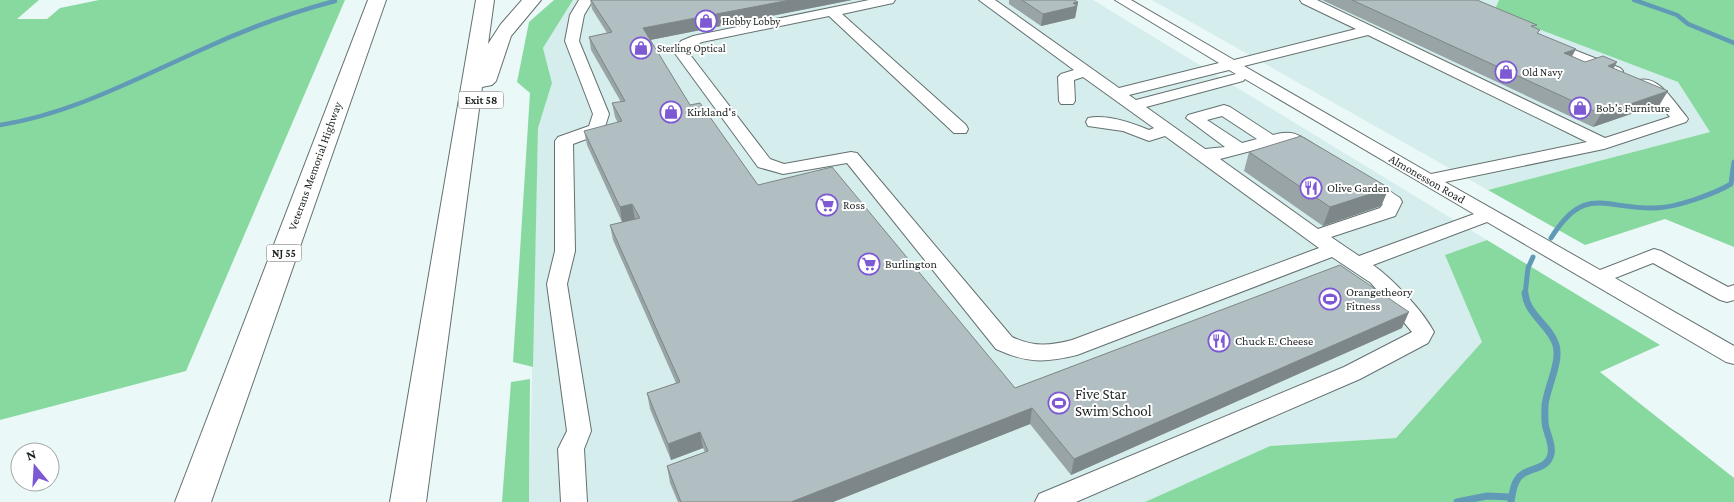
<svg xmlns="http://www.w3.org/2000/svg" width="1734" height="502" font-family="'Crimson Pro',serif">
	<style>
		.built { fill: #d5edec }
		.green { fill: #88d9a0 }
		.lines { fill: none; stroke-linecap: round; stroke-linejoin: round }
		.stream-far2 { stroke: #619ab7; stroke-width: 4.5 }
		.stream-far1 { stroke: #619ab7; stroke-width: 5 }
		.stream { stroke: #619ab7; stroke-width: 7 }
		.minor-casing { stroke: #64706f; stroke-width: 2 }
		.highway-casing { stroke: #64706f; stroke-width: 2 }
		.minor { fill: #fff; fill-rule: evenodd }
		.highway { fill: #fff; fill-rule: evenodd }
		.wall { fill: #99a4a7 }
		.shaded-wall { fill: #7d8688 }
		.building { fill: #b2bfc2; stroke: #7d8688 }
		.labels { text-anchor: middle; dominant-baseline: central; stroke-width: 4; stroke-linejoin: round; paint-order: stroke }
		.far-poi-label { font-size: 11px; fill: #1f2423; stroke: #fff; text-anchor: start }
		.shield { fill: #fff; stroke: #626665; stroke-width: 1 }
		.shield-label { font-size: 11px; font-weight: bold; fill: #1f2423 }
		.poi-label { font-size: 12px; fill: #1f2423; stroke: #fff; text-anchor: start }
		.street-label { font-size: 12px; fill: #1f2423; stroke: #fff }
		.near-poi-label { font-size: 15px; fill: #1f2423; stroke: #fff; text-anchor: start }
	</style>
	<rect width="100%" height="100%" fill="#eaf9f8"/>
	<g class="built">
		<path d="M573 0H1093L1487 240 1446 255 1483 342 1396 438 1270 446 1145 502H529L538 128 552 83 543 48Z"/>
		<path d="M1152 0H1499L1495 12 1678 82 1710 132 1488 190Z"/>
	</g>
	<g class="green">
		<path d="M0 0H39L17 19H47L60 8 99 0H345L186 371 0 420Z"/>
		<path d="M554 0H573L543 48 552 83 538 128 533 367 513 362 530 93 517 82 529 22Z"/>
		<path d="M1499 0H1734V247L1665 219 1585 245 1488 190 1710 132 1678 82 1494 12Z"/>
		<path d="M1487 240 1660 345 1600 372 1734 478V502H1145L1270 446 1396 438 1482 342 1445 255Z"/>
		<path d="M530 379 529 502H502L511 382Z"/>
	</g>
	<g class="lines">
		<g class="stream-far2">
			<path d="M1634 0 1677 15 1688 24 1734 43"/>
			<path d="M0 125C71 114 138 78 203 49 246 29 289 13 335 1"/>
		</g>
		<g class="stream-far1">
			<path d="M1551 238C1585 184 1603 209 1655 208 1675 208 1714 194 1731 184L1734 162"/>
			<path d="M1525 295 1528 268 1533 257"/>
		</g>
		<g class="stream">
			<path d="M1457 502 1487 496 1511 497"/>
			<path d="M1511 502C1512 495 1513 486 1517 480 1525 466 1547 472 1551 454 1553 445 1548 436 1546 428 1544 420 1545 412 1545 405 1547 387 1561 362 1556 345 1550 325 1527 315 1525 293"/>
		</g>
		<g class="minor-casing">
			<g id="minor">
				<path d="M579 0H593L584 15 579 41 609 114 603 133 573 144 575 251 567 284 591 431 584 449 587 502H561L558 449 567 431 547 284 555 251V141L558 137 589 126 593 114 565 41 570 15Z"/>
				<path d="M869 0H895L893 3 842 14 966 125 968 129 966 133H954L829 16 702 42 691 47 688 52 770 159 784 164 851 152 857 153 1012 337C1033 347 1049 346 1072 340L1319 248 1165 136 1149 141 1123 131 1088 126 1086 122 1088 118C1107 114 1132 123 1149 130L1154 128 1083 77 1074 80 1075 101 1073 104H1061L1059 101 1058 77 1061 74 1074 70 979 0H995L1119 88 1219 63 1115 0H1131L1234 60 1356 29 1302 3 1300 0H1317L1605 138 1670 117 1648 90 1639 86 1636 83 1639 80C1659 75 1674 102 1686 116L1688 119 1686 122 1604 149 1445 182 1600 270 1654 249 1661 251 1728 287 1734 285V300L1727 302 1720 300 1653 263 1615 278 1734 346V364L1726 362 1487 222 1373 265C1392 278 1423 311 1434 332L1428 343 1360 379 1076 502H1035L1039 494 1344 367 1412 332 1371 283 1332 257 1077 355C1044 363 1027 363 996 349L847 163 783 174 758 167 674 52 681 41 693 36ZM1368 35 1587 142 1431 174 1244 66ZM1229 70 1236 74 1136 100 1129 95ZM1245 79 1474 214 1359 256 1331 237 1395 216 1402 202 1400 198C1387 190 1371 175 1356 179L1353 183 1356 187 1383 204 1380 208 1318 229 1220 159 1285 142C1296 149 1308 160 1321 157L1324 153 1321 149C1302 138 1296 128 1273 135L1230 107 1224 105 1188 115 1186 118 1225 147 1205 149 1146 107 1243 81ZM1222 116 1257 139 1242 143 1207 120Z"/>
				<path d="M1549 40 1620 68 1623 71 1620 74H1610L1544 47 1542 44 1544 41Z"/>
			</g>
		</g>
		<g class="highway-casing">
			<g id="highway">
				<path d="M368 0H386L211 502H175Z"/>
				<path d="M476 0H494L488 44 501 24 522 0H541L511 36 496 81 492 85 482 87 426 502H390Z"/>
			</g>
		</g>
		<use href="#minor" class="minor"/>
		<use href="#highway" class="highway"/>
	</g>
	<g class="wall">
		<path d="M590 0H852L650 40 690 105 758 185 1015 388 1402 328 1071 475 1030 424 833 502H678L670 483 667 466 705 452 703 448 671 460 650 409 647 393 676 383 613 240 610 225 635 219 622 222 587 145 584 131 618 123 615 117 612 103 621 102 591 50 589 37 607 33 592 9Z"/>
		<path d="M1009 0H1074L1078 2 1075 18 1041 26 1009 4Z"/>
		<path d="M1322 0H1477L1540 30 1538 33 1572 56 1585 62 1614 68 1660 104 1593 127Z"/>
		<path d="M1249 152 1389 188 1381 206 1323 226 1244 171Z"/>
	</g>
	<g class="shaded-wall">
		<path d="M790 0H852L645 41 643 28Z"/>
		<path d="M1078 2 1075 18 1041 26 1043 14 1073 3Z"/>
		<path d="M1576 49 1569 62 1564 53Z"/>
		<path d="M1617 62 1610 75 1608 66Z"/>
		<path d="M1668 91 1660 104 1593 127 1601 114Z"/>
		<path d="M1389 188 1381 206 1323 226 1330 207Z"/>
		<path d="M632 204 635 219 622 222 620 207Z"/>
		<path d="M1409 312 1402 328 1071 475 1074 459Z"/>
		<path d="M1032 408 1030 424 833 502H791Z"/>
		<path d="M700 432 703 448 671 460 668 444Z"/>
	</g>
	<g class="building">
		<path d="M591 0H790L643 28 690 105 700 103 758 185 832 167 1015 388 1340 265 1409 312 1074 459 1032 408 791 502H681L667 466 708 451 700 432 668 444 647 393 680 382 610 225 640 218 632 204 620 207 584 131 622 121 612 103 625 101 589 37 612 32Z"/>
		<path d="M1022 0H1074L1078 2 1073 3 1077 6 1043 14Z"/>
		<path d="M1352 0H1477L1537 25 1531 26 1540 30 1537 33 1576 49 1564 53 1585 62 1603 56 1617 62 1608 66 1668 91 1601 114Z"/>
		<path d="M1301 136 1389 188 1330 207 1249 152Z"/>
	</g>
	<defs>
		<g id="shop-ring" transform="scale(1.125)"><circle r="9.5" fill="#fff" stroke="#7d5ad4" stroke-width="1.5"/><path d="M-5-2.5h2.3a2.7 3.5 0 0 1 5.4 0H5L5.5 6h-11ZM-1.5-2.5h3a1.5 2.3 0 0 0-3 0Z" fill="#7d5ad4"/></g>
		<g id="restaurant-ring" transform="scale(1.125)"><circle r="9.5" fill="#fff" stroke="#7d5ad4" stroke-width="1.5"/><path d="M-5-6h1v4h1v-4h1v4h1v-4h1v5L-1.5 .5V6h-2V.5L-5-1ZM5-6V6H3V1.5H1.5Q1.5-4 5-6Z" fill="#7d5ad4"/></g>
		<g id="supermarket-ring" transform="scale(1.125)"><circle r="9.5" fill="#fff" stroke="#7d5ad4" stroke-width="1.5"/><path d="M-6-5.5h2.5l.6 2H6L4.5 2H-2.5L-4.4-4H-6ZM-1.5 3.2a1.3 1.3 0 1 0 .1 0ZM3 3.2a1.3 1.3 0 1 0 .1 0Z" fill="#7d5ad4"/></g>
		<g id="stadium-ring" transform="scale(1.125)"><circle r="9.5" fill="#fff" stroke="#7d5ad4" stroke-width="1.5"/><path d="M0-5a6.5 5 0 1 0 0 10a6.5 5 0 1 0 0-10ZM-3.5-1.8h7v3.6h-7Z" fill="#7d5ad4"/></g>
	</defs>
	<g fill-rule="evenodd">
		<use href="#shop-ring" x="706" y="21"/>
		<use href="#shop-ring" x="641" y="48"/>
		<use href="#shop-ring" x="1506" y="72"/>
		<use href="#shop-ring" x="1580" y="108"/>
		<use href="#shop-ring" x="671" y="112"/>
		<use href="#restaurant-ring" x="1311" y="188"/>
		<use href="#supermarket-ring" x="827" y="205"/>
		<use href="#supermarket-ring" x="869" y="264"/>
		<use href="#stadium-ring" x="1330" y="299"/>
		<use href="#restaurant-ring" x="1219" y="341"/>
		<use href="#stadium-ring" x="1059" y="403"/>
	</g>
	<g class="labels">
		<g class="far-poi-label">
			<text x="722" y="21">Hobby Lobby</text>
			<text x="657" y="48">Sterling Optical</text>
			<text x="1522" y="72">Old Navy</text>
		</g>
		<g class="shield">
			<rect x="458.5" y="91.5" width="45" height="17" rx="4"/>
			<rect x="266.5" y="244.5" width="35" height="17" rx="4"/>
		</g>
		<g class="shield-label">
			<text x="481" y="100">Exit 58</text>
			<text x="284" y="253">NJ 55</text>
		</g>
		<g class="poi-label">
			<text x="1596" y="108">Bob’s Furniture</text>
			<text x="687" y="112">Kirkland's</text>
			<text x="1327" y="188">Olive Garden</text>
			<text x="843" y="205">Ross</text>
			<text x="885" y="264">Burlington</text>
			<text x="1346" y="292">Orangetheory<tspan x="1346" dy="14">Fitness</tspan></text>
			<text x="1235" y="341">Chuck E. Cheese</text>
		</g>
		<g class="street-label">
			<text transform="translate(315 166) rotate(-70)">Veterans Memorial Highway</text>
			<text transform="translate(1427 179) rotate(30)">Almonesson Road</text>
		</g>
		<g class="near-poi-label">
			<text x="1075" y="394">Five Star<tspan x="1075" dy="17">Swim School</tspan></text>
		</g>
	</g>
	<g transform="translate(35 467) rotate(342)"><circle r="24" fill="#ffffff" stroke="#a5a7a7"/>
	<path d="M0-4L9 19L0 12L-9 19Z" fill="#7d5ad4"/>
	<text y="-8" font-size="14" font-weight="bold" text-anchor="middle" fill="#1f2423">N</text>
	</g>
</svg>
